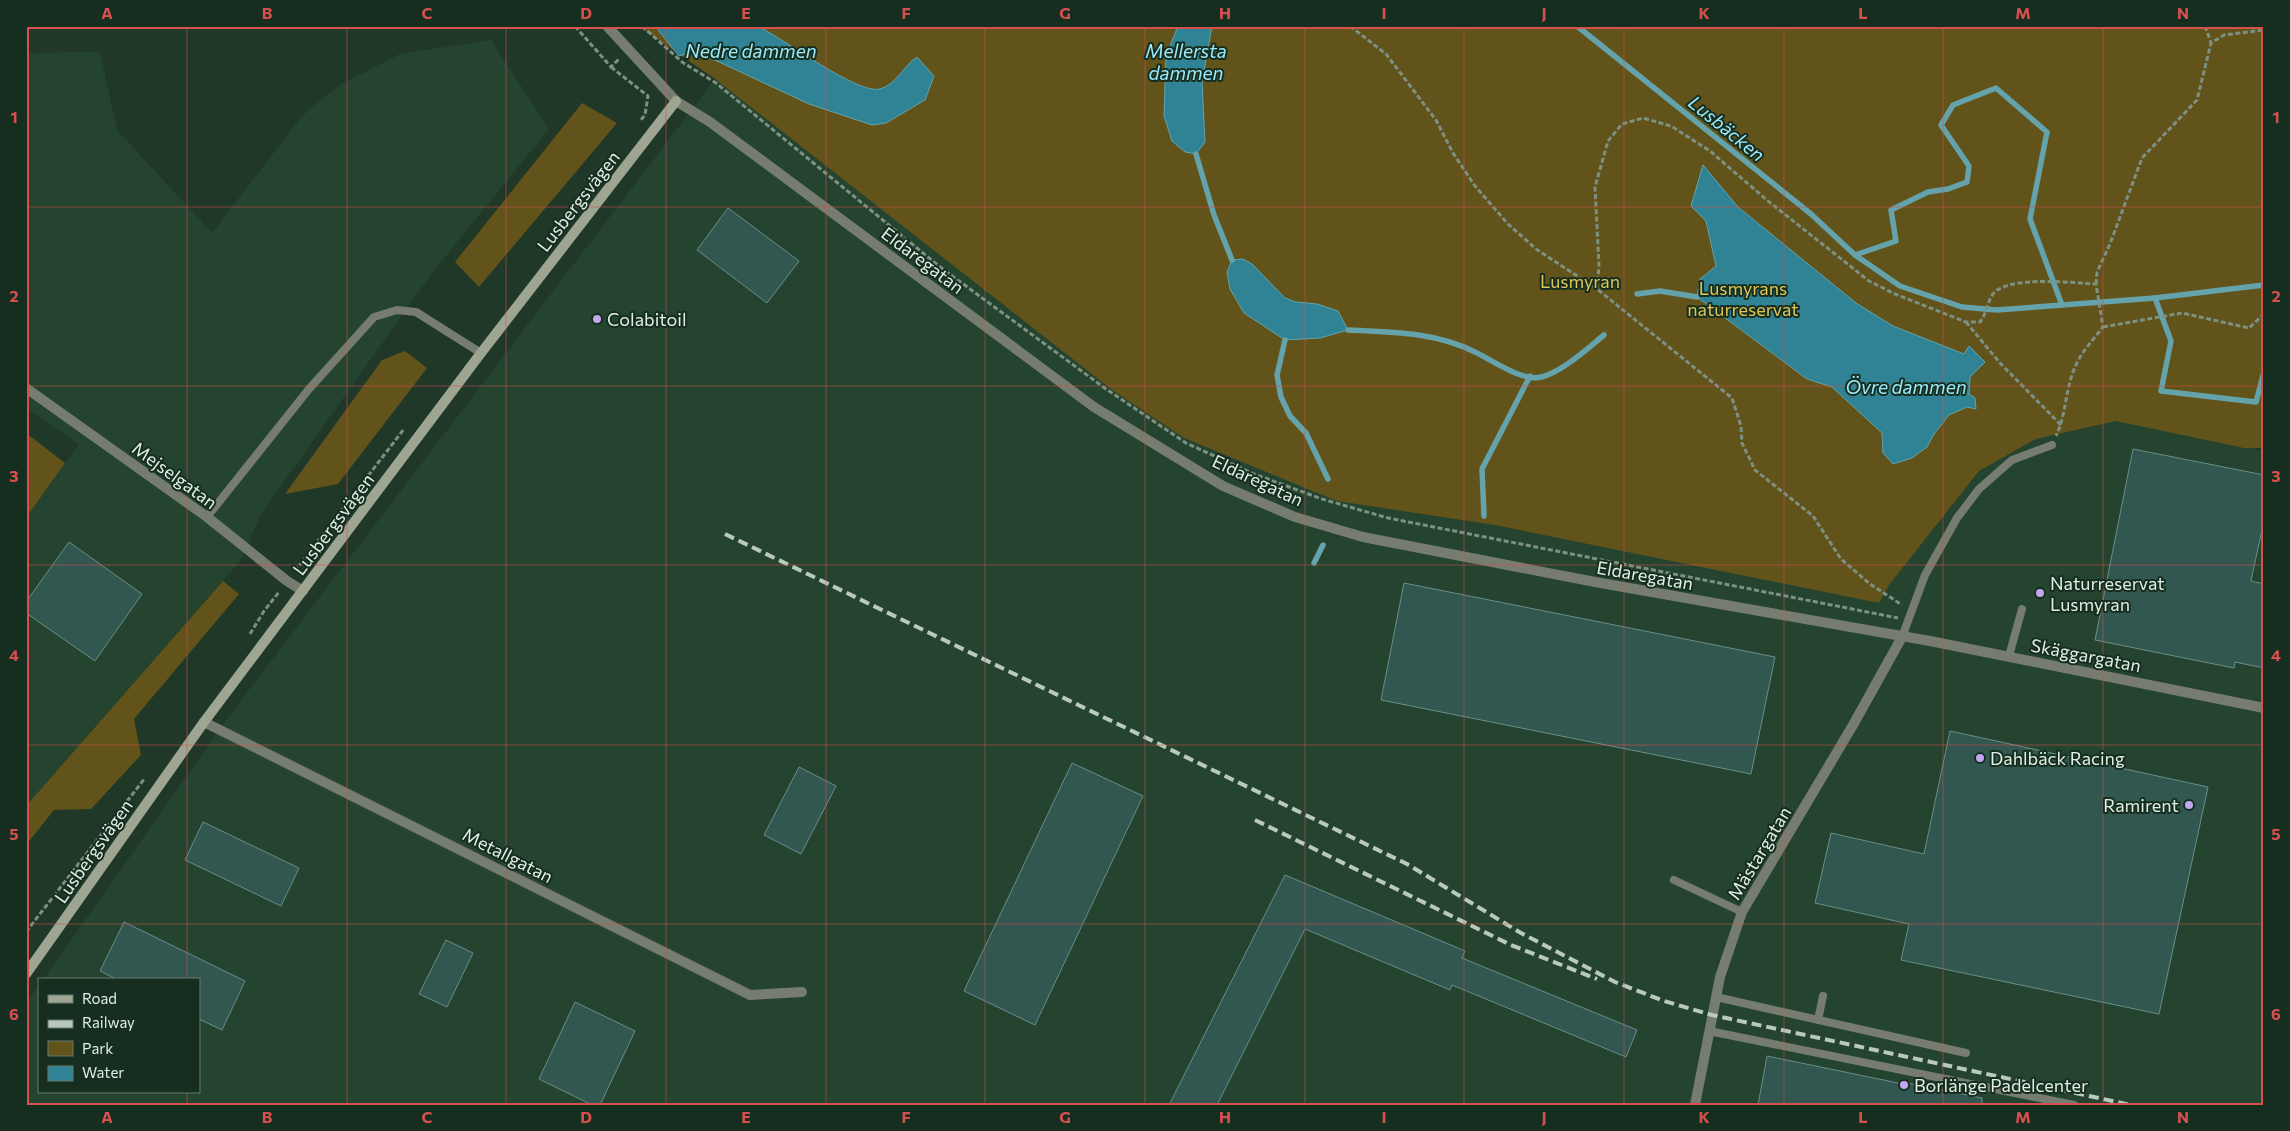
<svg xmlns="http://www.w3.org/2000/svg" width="2290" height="1131" font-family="Commissioner,sans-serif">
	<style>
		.built { fill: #254430 }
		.green { fill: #61531a }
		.water { fill: #2f8394; stroke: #64a3ac }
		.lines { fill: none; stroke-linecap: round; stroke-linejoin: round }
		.stream { stroke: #64a3ac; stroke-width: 5.5 }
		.building { fill: #325650; stroke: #6a8e88 }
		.path { stroke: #7d9183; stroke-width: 3; stroke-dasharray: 5 2.5; stroke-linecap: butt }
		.lane { stroke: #777c70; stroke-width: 8 }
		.street { stroke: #777c70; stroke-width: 10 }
		.secondary { stroke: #9ea592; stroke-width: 10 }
		.rail { stroke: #b9c9be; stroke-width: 4; stroke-dasharray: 10 5; stroke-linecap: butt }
		.grid { fill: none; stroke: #d8504e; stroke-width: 1; stroke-opacity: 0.55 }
		.poi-dot { fill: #c4a7f1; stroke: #162e1f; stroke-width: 2 }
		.labels { text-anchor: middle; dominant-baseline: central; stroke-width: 4; stroke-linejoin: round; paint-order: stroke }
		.street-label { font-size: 18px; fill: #e0eee4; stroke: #162e1f }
		.park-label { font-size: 18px; fill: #e0c555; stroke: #162e1f }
		.poi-label { font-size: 18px; fill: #e0eee4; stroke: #162e1f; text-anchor: start }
		.water-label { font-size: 19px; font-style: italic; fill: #9be9fb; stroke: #162e1f }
		.neatline { fill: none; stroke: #d8504e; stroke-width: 2 }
		.grid-label { font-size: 16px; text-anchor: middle; font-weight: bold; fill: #d8504e }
	</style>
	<rect width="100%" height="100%" fill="#203828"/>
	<g class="built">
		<path d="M491 40 549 129 432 273 261 514 240 561 26 806V518L79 444 26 408V53L100 52 117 130 212 233 302 116 338 86 400 54Z"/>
		<path d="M715 79 1112 390 1184 438 1889 585 1979 471 2036 439 2148 413 2264 452V1105H26V1003L39 986V1092H199V980H43L229 716Z"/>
	</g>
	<g class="green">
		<path d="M638 26H2264V448H2244L2116 421 2036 439 1979 471 1889 585 1879 603 1495 525 1337 501 1184 438 1112 390 715 79Z"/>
		<path d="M582 103 617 123 479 287 455 262Z"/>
		<path d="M405 351 427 368 338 484 285 494 382 360Z"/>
		<path d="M26 433 65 463 26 518Z"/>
		<path d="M223 581 239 594 134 719 141 755 91 809 54 810 26 845V806Z"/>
	</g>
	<g class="water">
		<path d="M660 26C676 26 748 23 759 27 783 38 858 95 880 89 897 84 903 66 917 57L934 76 925 100 886 123 872 125 809 104 717 61 693 52 679 56 658 30Z"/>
		<path d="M1178 26H1212L1202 82 1205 142 1196 154 1185 152 1172 141 1164 116 1166 56Z"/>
		<path d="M1703 165 1738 207 1856 303 1893 326 1964 354 1969 346 1985 362 1970 377 1969 394 1975 398 1976 409 1967 407 1949 415 1934 434 1927 447 1912 458 1893 464 1883 453 1882 433 1832 387 1807 379 1697 297 1700 279 1716 266 1706 221 1691 206Z"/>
		<path d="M1243 259 1252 264 1285 298 1296 302 1317 304 1338 311 1348 330 1320 338 1285 340 1244 313 1230 289 1227 272 1232 260Z"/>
	</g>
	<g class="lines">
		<g class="stream">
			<path d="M1577 26 1811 214 1855 255 1896 241 1891 210 1928 192 1948 189 1967 182 1969 166 1941 125 1953 105 1996 88 2047 132 2030 219 2062 305 2155 298 2171 341 2161 391 2256 402 2264 372"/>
			<path d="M1196 154 1214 215 1232 260"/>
			<path d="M1855 255 1900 286 1962 307 1997 310 2062 305"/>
			<path d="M1637 294 1660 291 1697 297"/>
			<path d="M2155 298 2264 285"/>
			<path d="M1348 330C1391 332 1435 332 1475 352 1492 360 1522 382 1541 377 1562 372 1588 348 1604 335"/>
			<path d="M1285 340 1277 375 1281 397 1290 416 1306 433 1328 479"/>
			<path d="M1484 516 1482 469 1530 376"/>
			<path d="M1314 563 1323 545"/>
		</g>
	</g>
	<g class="building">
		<path d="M728 208 799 261 767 303 697 250Z"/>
		<path d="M2133 449 2264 475V520L2251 581 2264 584V668L2235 662 2234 668 2095 640Z"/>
		<path d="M69 542 142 594 95 661 26 613V602Z"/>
		<path d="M1404 583 1775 657 1751 774 1381 700Z"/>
		<path d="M1950 731 2208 787 2159 1014 1901 960 1909 924 1815 903 1831 833 1924 854Z"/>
		<path d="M1072 763 1143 796 1035 1025 964 991Z"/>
		<path d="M799 767 836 786 801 854 764 835Z"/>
		<path d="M203 822 299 868 281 906 185 860Z"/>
		<path d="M1285 875 1465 951 1462 958 1637 1030 1626 1057 1452 985 1450 990 1305 929 1217 1105H1169Z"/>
		<path d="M124 922 245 981 222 1030 199 1019V980H118L100 971Z"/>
		<path d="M446 940 473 953 447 1007 419 994Z"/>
		<path d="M575 1002 635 1031 600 1105H592L539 1079Z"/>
		<path d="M1767 1056 1903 1084V1082L1982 1098V1105H1758Z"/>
	</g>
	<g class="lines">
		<g class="path">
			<path d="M575 26 611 67 620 58"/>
			<path d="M642 26 682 62 716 83 940 267 1106 389 1186 443 1254 474 1322 499 1388 518 1898 618"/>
			<path d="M1350 26 1386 54 1436 120 1453 153 1475 186 1508 224 1536 249 1597 289 1732 398 1741 426 1742 443 1755 470 1813 516 1841 559 1870 584 1902 605"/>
			<path d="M2205 26 2211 43"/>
			<path d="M611 67 648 96 645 115 640 121"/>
			<path d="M2096 284 2097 272 2110 244 2142 158 2197 100 2211 43 2224 35 2264 30"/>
			<path d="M1597 289 1599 266 1595 187 1608 141 1622 124 1643 118 1671 126 1710 151 1768 201 1869 281 1895 294 1966 322H1980C1987 313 1987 302 1993 294 2008 275 2075 283 2096 284L2103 327C2094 339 2082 351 2076 365 2065 387 2067 413 2056 436"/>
			<path d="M1966 322 2000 363 2061 425"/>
			<path d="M2103 327 2182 313 2249 328 2264 314"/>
			<path d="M295 571 404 429"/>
			<path d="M250 634 264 611 279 592"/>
			<path d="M26 932 145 778"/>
		</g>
		<g class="lane">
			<path d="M207 517 309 389 374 317 397 310 416 312 481 353"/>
			<path d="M1902 637 1925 575 1957 518 1979 489 2012 460 2052 445"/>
			<path d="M2009 656 2022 609"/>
			<path d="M1674 880 1742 912"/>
			<path d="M1716 997 1966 1053"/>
			<path d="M1818 1020 1823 996"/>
			<path d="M1709 1031 2074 1105"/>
		</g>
		<g class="street">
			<path d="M607 26 676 101 710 122 1094 407 1223 486 1295 517 1363 537 1595 582 1930 641 2264 708"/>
			<path d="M26 388 207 517 287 581 303 591"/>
			<path d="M204 722 750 995 802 992"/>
			<path d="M1695 1105 1720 977 1742 912 1853 725 1902 637"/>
		</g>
		<path class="secondary" d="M26 974 204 722 481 353 676 101"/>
		<g class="rail">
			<path d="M725 534 1407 864 1521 933 1615 982 1664 1001 1712 1015 2131 1105"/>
			<path d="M1255 820 1511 945 1597 979"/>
		</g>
	</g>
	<path class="grid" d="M187 26V980M347 26V1105M506 26V1105M666 26V1105M826 26V1105M985 26V1105M1145 26V1105M1305 26V1105M1464 26V1105M1624 26V1105M1784 26V1105M1943 26V1105M2103 26V1105M26 207H2264M26 386H2264M26 565H2264M26 745H2264M26 924H2264M187 1092V1105"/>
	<g class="poi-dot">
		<circle cx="597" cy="319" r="5"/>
		<circle cx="2040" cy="593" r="5"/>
		<circle cx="1980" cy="758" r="5"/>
		<circle cx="2189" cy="805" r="5"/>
		<circle cx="1904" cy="1085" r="5"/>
	</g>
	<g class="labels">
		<g class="street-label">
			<text transform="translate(578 201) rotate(-52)">Lusbergsvägen</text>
			<text transform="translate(923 260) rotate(37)">Eldaregatan</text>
			<text transform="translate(175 475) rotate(36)">Mejselgatan</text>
			<text transform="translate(1258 480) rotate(25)">Eldaregatan</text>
			<text transform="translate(333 524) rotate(-53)">Lusbergsvägen</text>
			<text transform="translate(1645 575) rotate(10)">Eldaregatan</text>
			<text transform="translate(2086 655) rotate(11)">Skäggargatan</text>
			<text transform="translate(93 851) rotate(-55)">Lusbergsvägen</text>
			<text transform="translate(1759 853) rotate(-59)">Mästargatan</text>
			<text transform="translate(508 855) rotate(27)">Metallgatan</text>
		</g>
		<g class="park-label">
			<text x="1580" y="281">Lusmyran</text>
			<text x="1743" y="288">Lusmyrans<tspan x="1743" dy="21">naturreservat</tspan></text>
		</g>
		<g class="poi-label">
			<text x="607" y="319">Colabitoil</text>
			<text x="2050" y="583">Naturreservat<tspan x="2050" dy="21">Lusmyran</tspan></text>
			<text x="1990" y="758">Dahlbäck Racing</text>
			<text x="2179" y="805" text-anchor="end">Ramirent</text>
			<text x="1914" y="1085">Borlänge Padelcenter</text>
		</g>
		<g class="water-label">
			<text x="751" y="50">Nedre dammen</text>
			<text x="1186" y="50">Mellersta<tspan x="1186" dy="22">dammen</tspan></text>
			<text transform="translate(1727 128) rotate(39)">Lusbäcken</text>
			<text x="1906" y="386">Övre dammen</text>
		</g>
	</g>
	<rect width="2290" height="1131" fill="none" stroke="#162e1f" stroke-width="55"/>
	<rect x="38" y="978" width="162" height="115" fill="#162e1f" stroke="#677b6e"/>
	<rect x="48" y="995" width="25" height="8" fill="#9ea592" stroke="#677b6e"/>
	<text x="82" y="1004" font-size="15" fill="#e0eee4">Road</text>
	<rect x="48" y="1020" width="25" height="8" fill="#b9c9be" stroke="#677b6e"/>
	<text x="82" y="1028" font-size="15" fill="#e0eee4">Railway</text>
	<rect x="48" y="1041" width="25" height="15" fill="#61531a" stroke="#677b6e"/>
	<text x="82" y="1054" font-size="15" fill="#e0eee4">Park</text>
	<rect x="48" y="1066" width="25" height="15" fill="#2f8394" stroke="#677b6e"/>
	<text x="82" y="1078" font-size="15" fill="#e0eee4">Water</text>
	<rect x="28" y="28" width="2234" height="1076" class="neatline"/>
	<g class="grid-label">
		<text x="107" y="19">A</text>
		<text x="267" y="19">B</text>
		<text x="427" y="19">C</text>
		<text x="586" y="19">D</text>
		<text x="746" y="19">E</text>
		<text x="906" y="19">F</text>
		<text x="1065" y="19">G</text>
		<text x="1225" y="19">H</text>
		<text x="1384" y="19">I</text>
		<text x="1544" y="19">J</text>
		<text x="1704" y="19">K</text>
		<text x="1863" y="19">L</text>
		<text x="2023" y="19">M</text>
		<text x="2183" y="19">N</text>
		<text x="14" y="123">1</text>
		<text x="2276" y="123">1</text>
		<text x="14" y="302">2</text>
		<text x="2276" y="302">2</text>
		<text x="14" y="482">3</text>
		<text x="2276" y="482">3</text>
		<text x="14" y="661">4</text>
		<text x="2276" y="661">4</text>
		<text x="14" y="840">5</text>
		<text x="2276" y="840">5</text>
		<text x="14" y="1020">6</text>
		<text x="2276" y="1020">6</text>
		<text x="107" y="1123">A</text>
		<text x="267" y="1123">B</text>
		<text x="427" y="1123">C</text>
		<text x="586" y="1123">D</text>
		<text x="746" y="1123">E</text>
		<text x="906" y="1123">F</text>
		<text x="1065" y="1123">G</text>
		<text x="1225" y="1123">H</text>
		<text x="1384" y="1123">I</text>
		<text x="1544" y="1123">J</text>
		<text x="1704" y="1123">K</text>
		<text x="1863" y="1123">L</text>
		<text x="2023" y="1123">M</text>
		<text x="2183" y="1123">N</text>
	</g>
</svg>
